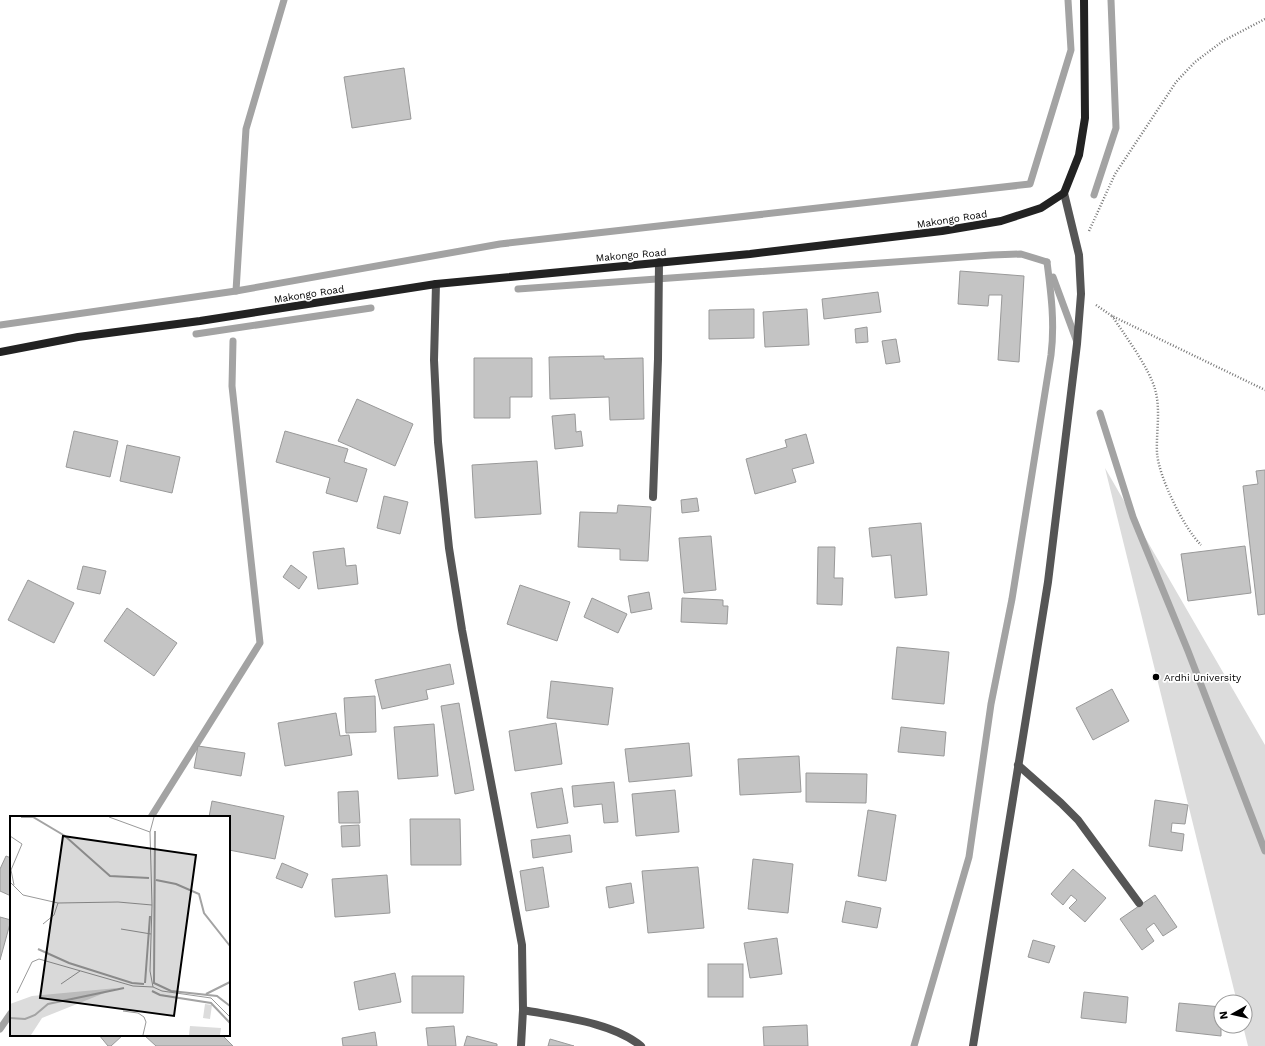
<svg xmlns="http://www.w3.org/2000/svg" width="1265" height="1046" font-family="'Work Sans',sans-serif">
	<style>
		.green { fill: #dcdcdc }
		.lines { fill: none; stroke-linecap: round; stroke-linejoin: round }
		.stream { stroke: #a3a3a3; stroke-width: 7 }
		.building { fill: #c4c4c4; stroke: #999 }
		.path { stroke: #777; stroke-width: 2.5; stroke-dasharray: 1 2; stroke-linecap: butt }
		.street { stroke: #555; stroke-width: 8 }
		.secondary { stroke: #222; stroke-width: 8 }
		.poi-dot { fill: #000; stroke: #fff; stroke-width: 1.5 }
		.labels { text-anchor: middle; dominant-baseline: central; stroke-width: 3.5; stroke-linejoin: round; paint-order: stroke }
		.street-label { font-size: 10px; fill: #000; stroke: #fff }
		.poi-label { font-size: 10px; fill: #000; stroke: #fff; text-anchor: start }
		.inset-river { fill: none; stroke: #a3a3a3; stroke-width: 2 }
		.inset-road { fill: none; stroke: #999; stroke-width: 1 }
		.view { fill: #000; fill-opacity: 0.15; stroke: #000; stroke-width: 2 }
		.inset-edge { fill: none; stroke: #000; stroke-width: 2 }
	</style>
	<rect width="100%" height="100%" fill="#fff"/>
	<path class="green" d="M1105 468 1265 745V1046H1248L1243 1026H1245V1002H1237Z"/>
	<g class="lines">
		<g class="stream">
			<path d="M1094 195 1116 128 1111 0"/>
			<path d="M1053 277 1077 342"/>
			<path d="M518 289 992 255 1021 254 1047 262"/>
			<path d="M236 291 246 129 284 0"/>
			<path d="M0 325 236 291 500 244 1030 184 1071 50 1068 0"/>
			<path d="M196 334 371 308"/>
			<path d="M1100 413 1133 517 1188 651 1265 851"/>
			<path d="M151 817 260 643 232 386 233 341"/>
			<path d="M0 1029 11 1013"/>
			<path d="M914 1046 969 857 991 704 1012 599 1051 355C1055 323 1051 293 1047 262"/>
		</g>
	</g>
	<g class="building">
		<path d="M404 68 411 119 352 128 344 77Z"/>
		<path d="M960 271 1024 276 1019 362 998 360 1002 295H989L988 306 958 304Z"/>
		<path d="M878 292 881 312 824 319 822 299Z"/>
		<path d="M754 309V338L709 339V310Z"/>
		<path d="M807 309 809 345 765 347 763 312Z"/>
		<path d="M867 327 868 342 856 343 855 329Z"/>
		<path d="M896 339 900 362 886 364 882 341Z"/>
		<path d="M604 356V359L643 358 644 419 610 420 609 397 550 399 549 357Z"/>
		<path d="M474 358H532V397H510V418H474Z"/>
		<path d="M357 399 413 424 395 466 338 441Z"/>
		<path d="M575 414 576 432 581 431 583 446 555 449 552 416Z"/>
		<path d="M74 431 118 441 110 477 66 467Z"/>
		<path d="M285 431 348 449 344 462 367 469 357 502 326 493 330 478 276 462Z"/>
		<path d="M806 434 814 463 792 469 796 482 755 494 746 459 787 447 785 440Z"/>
		<path d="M127 445 180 457 172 493 120 481Z"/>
		<path d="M537 461 541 514 475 518 472 465Z"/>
		<path d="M1265 470V614L1258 615 1243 486 1258 484 1256 471Z"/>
		<path d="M384 496 408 502 400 534 377 528Z"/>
		<path d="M697 498 699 511 682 513 681 500Z"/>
		<path d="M618 505 651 507 648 561 620 560V549L578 547 580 512 617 513Z"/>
		<path d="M921 523 927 595 895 598 891 555 872 557 869 528Z"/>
		<path d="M711 536 716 590 684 593 679 538Z"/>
		<path d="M1245 546 1251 593 1188 601 1181 554Z"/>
		<path d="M818 547H835L834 578H843L842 605 817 604Z"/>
		<path d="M344 548 346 566 356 565 358 584 318 589 313 552Z"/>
		<path d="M291 565 307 577 299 589 283 577Z"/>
		<path d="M83 566 106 571 100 594 77 589Z"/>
		<path d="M28 580 74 603 54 643 8 620Z"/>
		<path d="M520 585 570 602 557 641 507 624Z"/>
		<path d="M649 592 652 609 631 613 628 596Z"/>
		<path d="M592 598 627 614 618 633 584 617Z"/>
		<path d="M682 598 723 600V606H728L727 624 681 622Z"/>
		<path d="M127 608 177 643 154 676 104 641Z"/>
		<path d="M897 647 949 652 944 704 892 699Z"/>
		<path d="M450 664 454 684 426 690 428 699 382 709 375 680Z"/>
		<path d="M551 681 613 688 608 725 547 718Z"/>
		<path d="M1112 689 1129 721 1093 740 1076 708Z"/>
		<path d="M375 696 376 732 346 733 344 698Z"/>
		<path d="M459 703 474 790 455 794 441 706Z"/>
		<path d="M336 713 340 736 349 735 352 755 285 766 278 723Z"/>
		<path d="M556 723 562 764 515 771 509 731Z"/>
		<path d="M434 724 438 776 398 779 394 727Z"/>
		<path d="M901 727 946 732 944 756 898 752Z"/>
		<path d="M689 743 692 776 629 782 625 749Z"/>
		<path d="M198 746 245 753 241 776 194 768Z"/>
		<path d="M799 756 801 792 740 795 738 759Z"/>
		<path d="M806 773 867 774 866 803 806 802Z"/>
		<path d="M614 782 618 822 604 823 602 804 574 807 572 786Z"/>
		<path d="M562 788 568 823 537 828 531 793Z"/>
		<path d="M675 790 679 832 636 836 632 794Z"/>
		<path d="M358 791 360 823H339L338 792Z"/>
		<path d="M1155 800 1188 805 1185 824 1172 823 1171 832 1184 834 1182 851 1149 846Z"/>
		<path d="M212 801 284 816 275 859 229 850V817H209Z"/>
		<path d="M868 810 896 815 886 881 858 876Z"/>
		<path d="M410 819H460L461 865H411Z"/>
		<path d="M359 825 360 846 342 847 341 826Z"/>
		<path d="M570 835 572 852 533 858 531 840Z"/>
		<path d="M6 856 11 858V896L0 891V869Z"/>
		<path d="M753 859 793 864 788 913 748 909Z"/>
		<path d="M282 863 308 874 302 888 276 878Z"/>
		<path d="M543 867 549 907 526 911 520 871Z"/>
		<path d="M698 867 704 928 648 933 642 871Z"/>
		<path d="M1073 869 1106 898 1085 922 1069 908 1077 900 1071 895 1063 905 1051 894Z"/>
		<path d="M387 875 390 913 335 917 332 879Z"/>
		<path d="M631 883 634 903 609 908 606 887Z"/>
		<path d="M1155 895 1177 927 1163 936 1154 923 1146 929 1154 941 1142 950 1120 919Z"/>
		<path d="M846 901 881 908 877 928 842 922Z"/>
		<path d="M0 917 11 920 0 960Z"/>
		<path d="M777 938 782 974 750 978 744 943Z"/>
		<path d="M1033 940 1055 946 1049 963 1028 957Z"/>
		<rect x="708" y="964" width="35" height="33"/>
		<path d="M395 973 401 1002 359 1010 354 982Z"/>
		<path d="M412 976H464L463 1013H412Z"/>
		<path d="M1084 992 1128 997 1126 1023 1081 1018Z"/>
		<path d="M1179 1003 1221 1007V1036L1176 1031Z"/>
		<path d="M807 1025 808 1046H764L763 1027Z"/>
		<path d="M454 1026 456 1046H428L426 1028Z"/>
		<path d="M375 1032 377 1046H343L342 1038Z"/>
		<path d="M99 1035H123L111 1046H108Z"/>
		<path d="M144 1035H222L233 1046H156Z"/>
		<path d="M467 1036 497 1044V1046H464Z"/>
		<path d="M550 1039 574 1046H548Z"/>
	</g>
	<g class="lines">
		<g class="path">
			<path d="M1089 231 1115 174 1176 82 1195 62 1223 41 1265 19"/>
			<path d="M1096 305 1112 316 1265 390"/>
			<path d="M1112 316C1125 335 1149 368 1155 389 1161 410 1156 432 1157 453 1159 478 1184 528 1201 545"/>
		</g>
		<g class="street">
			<path d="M436 284 434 360 438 442 449 548 462 630 522 945 523 1010 521 1046"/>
			<path d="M653 497 658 359 659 262"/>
			<path d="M1018 765 1061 803 1078 820 1139 903"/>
			<path d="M523 1010C560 1017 612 1022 641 1046"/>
			<path d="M973 1046 1048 582 1077 344 1081 294 1079 255 1064 193"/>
		</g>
		<path class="secondary" d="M0 352 78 337 200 321 436 284 750 254 942 231 1001 221 1041 208 1064 193 1079 155 1085 118 1084 0"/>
	</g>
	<circle class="poi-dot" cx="1156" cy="677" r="4"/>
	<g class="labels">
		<g class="street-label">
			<text transform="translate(952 219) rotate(-9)">Makongo Road</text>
			<text transform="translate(631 255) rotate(-5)">Makongo Road</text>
			<text transform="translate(309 294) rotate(-9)">Makongo Road</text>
		</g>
		<g class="poi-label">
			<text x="1164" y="677">Ardhi University</text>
		</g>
	</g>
	<g transform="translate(10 816)">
		<rect width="220" height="220" fill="#fff"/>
		<path d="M107 172 32 202 21 219H0V188L22 180ZM195 188 202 189 200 203 193 202ZM180 210 211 212 210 219H179Z" fill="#dcdcdc"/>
		<path class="inset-river" d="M11 1H23L55 20 100 60 139 62M145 15 144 167 161 175 207 180 220 190M146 64 166 68 189 78 194 97 220 130M28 133 59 147 122 167 134 168M135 167 140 100M142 175 150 179 201 187 220 207M196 178 220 166M0 202 15 203 25 199 38 188 114 172"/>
		<path class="inset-road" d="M99 1 140 16 142 89 140 155 143 171 152 175 201 182 220 201M140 16 144 1M0 20 12 28 1 54 4 69M0 66 13 79 48 87 108 86 142 89M33 108 44 99 48 87M111 113 141 118M51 168 70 155M7 177 22 146 29 143 123 170 143 171M113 195 128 197 134 201 136 206 133 219"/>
		<path class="view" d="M53 20 186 39 164 200 30 182Z"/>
		<rect width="220" height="220" class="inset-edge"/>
	</g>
	<g transform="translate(1233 1014) rotate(262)"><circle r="19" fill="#ffffff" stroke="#999999"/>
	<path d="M0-3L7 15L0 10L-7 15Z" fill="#000000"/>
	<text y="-6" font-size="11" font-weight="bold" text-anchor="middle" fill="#000000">N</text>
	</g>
</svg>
